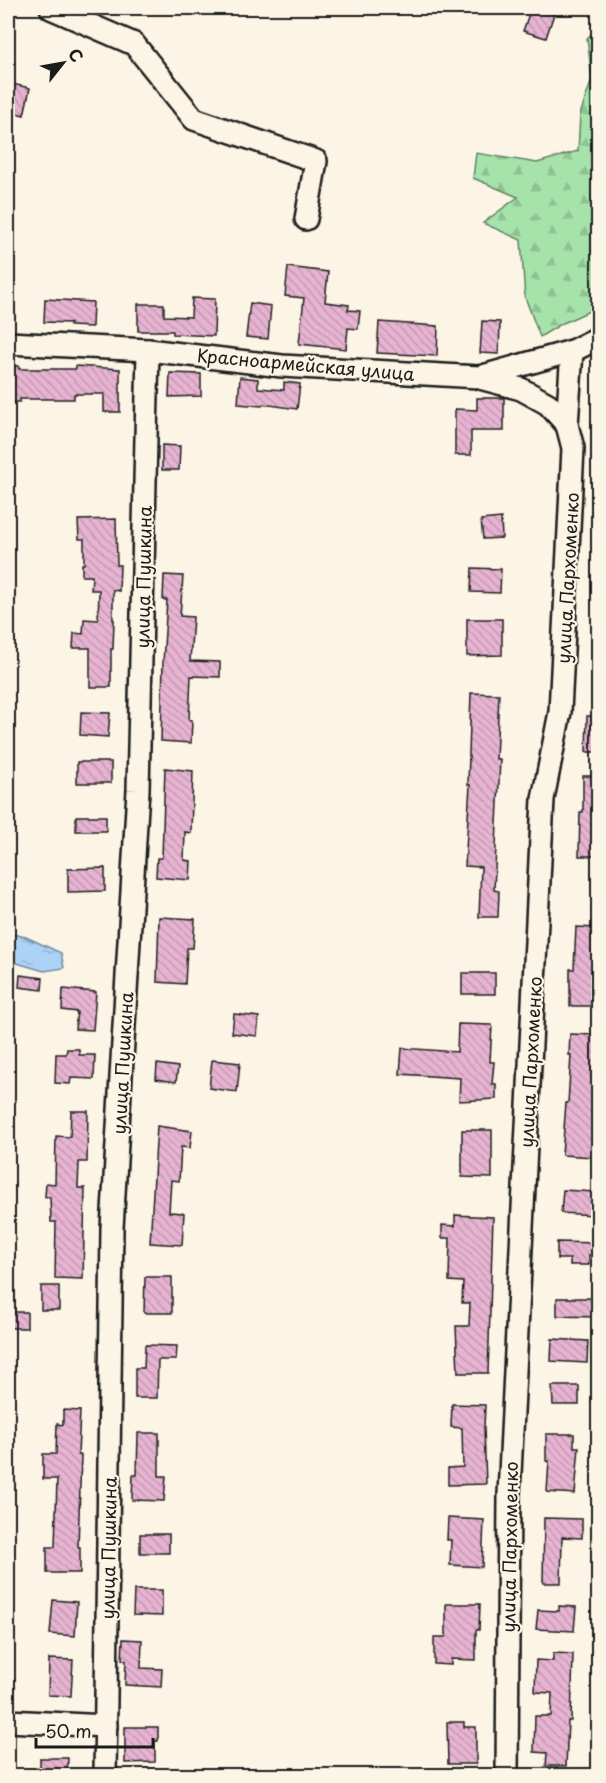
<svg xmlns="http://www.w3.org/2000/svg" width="606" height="1783" font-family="'Playpen Sans',sans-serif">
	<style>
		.forest { fill: url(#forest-firs); stroke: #618063; stroke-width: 1.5 }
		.water { fill: url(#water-ripples); stroke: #728a9f; stroke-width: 1.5 }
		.building { fill: url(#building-back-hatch); stroke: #1c1c1c; stroke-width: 1.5 }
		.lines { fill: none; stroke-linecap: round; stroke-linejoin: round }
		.minor-casing { stroke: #1c1c1c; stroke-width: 26 }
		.minor { stroke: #fcf5e5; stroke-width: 21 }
		.labels { text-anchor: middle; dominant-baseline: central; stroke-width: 4.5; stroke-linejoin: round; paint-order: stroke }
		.street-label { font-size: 18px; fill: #1c1c1c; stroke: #fcf5e5 }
	</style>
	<defs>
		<pattern id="forest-firs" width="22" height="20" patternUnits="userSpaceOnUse" patternTransform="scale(1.5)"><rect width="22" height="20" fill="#a6e3aa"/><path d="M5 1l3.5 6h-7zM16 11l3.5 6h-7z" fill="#8ec292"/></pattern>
		<pattern id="water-ripples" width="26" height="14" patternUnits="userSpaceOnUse" patternTransform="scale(1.5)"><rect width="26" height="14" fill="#acd3f6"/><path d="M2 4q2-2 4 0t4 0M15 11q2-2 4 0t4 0" fill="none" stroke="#93b5d2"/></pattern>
		<pattern id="building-back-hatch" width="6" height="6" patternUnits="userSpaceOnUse" patternTransform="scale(1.5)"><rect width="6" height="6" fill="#e6b3d1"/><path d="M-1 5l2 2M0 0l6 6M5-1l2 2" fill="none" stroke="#c599b3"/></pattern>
	</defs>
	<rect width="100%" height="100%" fill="#fcf5e5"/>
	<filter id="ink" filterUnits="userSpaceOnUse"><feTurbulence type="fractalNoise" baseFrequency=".0167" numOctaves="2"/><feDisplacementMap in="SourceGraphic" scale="12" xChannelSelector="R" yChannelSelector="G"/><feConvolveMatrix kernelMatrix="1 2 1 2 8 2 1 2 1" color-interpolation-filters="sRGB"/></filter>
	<g filter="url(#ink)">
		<path class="forest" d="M598 28V307L561 324 540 337 525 297 521 240 483 223 518 197 473 178 476 153 537 163 578 151 580 115 592 79 587 38Z"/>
		<path class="water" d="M8 933 26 937 61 953 64 968 44 971 10 961 8 960Z"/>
		<g class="building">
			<path d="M531 8H556L546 38 523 31Z"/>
			<path d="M8 83 30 88 24 115 8 111Z"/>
			<path d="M288 267 328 272 325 302 349 305 348 310 360 311 358 329 348 328 346 349 299 344 304 298 285 296Z"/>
			<path d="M192 298 215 299 214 336 173 334V331H138V304H164V316L191 317Z"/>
			<path d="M45 299 93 302 92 327 70 326V323L44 322Z"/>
			<path d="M250 303 271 306 268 339 246 337Z"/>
			<path d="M482 321 500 322 499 354 480 353Z"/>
			<path d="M379 322 438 326 437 356 377 353Z"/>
			<path d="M8 366H19V369H76V366L120 369V412H104V394H74V399H20V402H8Z"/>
			<path d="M170 373 201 374V396L169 397Z"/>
			<path d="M240 377 258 379V388L284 390V382L300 384 297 409 263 404 262 406 238 404Z"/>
			<path d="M477 398H504V431H471V455H455V409L477 410Z"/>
			<path d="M162 445 180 446 179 470H162Z"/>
			<path d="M501 518 502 538 483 539 481 520Z"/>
			<path d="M116 519 117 565H120L119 591 113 590V620H114L113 649H111V687H90V648H73L74 633 83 634 84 619 98 620 99 590H91L92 576H82V564H84V539H79L78 520Z"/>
			<path d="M472 568 501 569 500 593 471 592Z"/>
			<path d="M164 575 183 576 180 616 193 617 190 661 220 662V677L191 676 189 720H192L191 743 161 741 163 663 167 600H163Z"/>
			<path d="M467 619H502V655L467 656Z"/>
			<path d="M471 693 499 694 496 759H500L494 890 499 891 498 917H479L481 867 465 866 470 785H468Z"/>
			<path d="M81 712 110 713 108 737 80 735Z"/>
			<path d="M587 716H598V752H586Z"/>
			<rect x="77" y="762" width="34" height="21"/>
			<path d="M165 768 193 771 191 833 185 832 184 860 191 861 190 880 156 877 157 858H162Z"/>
			<path d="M583 776H598V856H579L580 812H583Z"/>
			<rect x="76" y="816" width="30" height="15"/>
			<path d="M105 868V891L68 892V869Z"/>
			<path d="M159 917 195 919 193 948H187L185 984 157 982Z"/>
			<path d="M576 927 598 928V1006H570V969H574Z"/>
			<rect x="462" y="973" width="33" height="21"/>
			<path d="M20 975 43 978 42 990 19 987Z"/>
			<path d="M63 989 96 992 93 1030 75 1029 77 1012 62 1010Z"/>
			<path d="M234 1014 259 1017 257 1036 232 1033Z"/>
			<path d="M458 1024 492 1025 490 1062H494L492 1084H496V1099L459 1101 460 1078 400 1074 402 1048 457 1052Z"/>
			<path d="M570 1034 598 1035 594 1106 598 1107 596 1131 598 1132V1145H595L594 1157 562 1155 566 1103H568L571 1055H569Z"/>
			<path d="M67 1049H79V1055H95L94 1079 71 1078 70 1084 55 1083 56 1054H66Z"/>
			<path d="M212 1060 240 1063 237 1092 209 1088Z"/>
			<path d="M157 1064 178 1067 176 1082 156 1079Z"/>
			<path d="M71 1111H88L87 1162H79L78 1188H85L83 1279 55 1278 56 1222H51L50 1197H45L46 1183 55 1184 56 1136 70 1137Z"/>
			<path d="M157 1126 192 1131 190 1148 181 1147 179 1181 171 1180 169 1212 184 1213 182 1245 150 1243Z"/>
			<path d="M462 1130H492V1178L462 1177Z"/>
			<path d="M563 1190 595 1192 594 1215 561 1213Z"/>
			<path d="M455 1215 493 1217 488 1373H458L456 1326H469L470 1303H462L463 1282 449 1281 450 1238H442V1225L455 1226Z"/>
			<path d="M557 1242 598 1243V1255H589V1265H570V1259H557Z"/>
			<path d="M145 1277H172V1313H144Z"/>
			<rect x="41" y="1286" width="18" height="24"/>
			<path d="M557 1298H598V1317L557 1316Z"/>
			<rect x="8" y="1312" width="19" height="16"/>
			<path d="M552 1339 588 1341 587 1363 551 1361Z"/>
			<path d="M145 1345 177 1346 176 1360H158L157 1398H135V1368H144Z"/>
			<path d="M552 1386H579V1405H553Z"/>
			<path d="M452 1404 485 1405 484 1428 486 1484 448 1485V1468L463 1467 462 1428 451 1427Z"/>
			<path d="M63 1410 80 1411 78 1455H81L78 1547H80V1573H47V1547H55L57 1479H43V1454H56L57 1424 63 1425Z"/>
			<path d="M138 1433H159V1476H166L164 1501 132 1500 133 1475H137Z"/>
			<path d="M546 1434H574V1447H579L575 1494 547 1492 549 1461H546Z"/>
			<path d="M448 1518 484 1520 482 1567 450 1565 451 1540H447Z"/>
			<path d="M544 1518 582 1519V1538L562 1537 561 1583H543Z"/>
			<rect x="140" y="1534" width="29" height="19"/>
			<path d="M134 1590H162V1616L133 1615Z"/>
			<path d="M53 1600 77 1602 75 1636 50 1634Z"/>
			<path d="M446 1604H480L479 1630H476V1660L451 1659V1665L434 1664V1637H446Z"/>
			<path d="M559 1606 576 1607 574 1631 536 1629 538 1610 559 1611Z"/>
			<path d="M123 1639 142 1640 141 1668 162 1669 161 1687 125 1685 126 1660H122Z"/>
			<path d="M553 1653 573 1654 571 1721H568L566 1766H546L547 1753 534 1752 535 1716H551L552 1693 535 1692 536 1660 553 1661Z"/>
			<path d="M49 1659 73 1660 71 1696 48 1695Z"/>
			<path d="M447 1722H464V1727H476V1764H448Z"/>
			<path d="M125 1727H158V1741H155V1762L125 1763Z"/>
			<path d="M40 1758H68L67 1776H40Z"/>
		</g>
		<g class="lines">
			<g class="minor-casing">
				<g id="minor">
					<path d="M51 8 134 44 194 119 316 161 306 219"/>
					<path d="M8 343 148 350 282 366 479 377 572 351 598 338"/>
					<path d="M480 378 521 389 548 404 567 425"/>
					<path d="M8 1721 106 1726"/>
					<path d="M105 1776 112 1228 138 790 148 350"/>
					<path d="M507 1776 509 1494 543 799 560 712 573 448 567 425 572 351"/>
				</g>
			</g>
			<use href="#minor" class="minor"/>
		</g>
	</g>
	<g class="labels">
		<g class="street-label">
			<text transform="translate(306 364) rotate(5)">Красноармейская улица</text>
			<text transform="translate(143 577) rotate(-89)">улица Пушкина</text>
			<text transform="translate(567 578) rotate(-87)">улица Пархоменко</text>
			<text transform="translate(530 1062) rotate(-87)">улица Пархоменко</text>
			<text transform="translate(122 1063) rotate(-87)">улица Пушкина</text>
			<text transform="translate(509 1547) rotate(-89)">улица Пархоменко</text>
			<text transform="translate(108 1548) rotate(-89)">улица Пушкина</text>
		</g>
	</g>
	<rect width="606" height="1783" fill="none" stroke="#fcf5e5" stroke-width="30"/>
	<rect x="15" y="15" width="576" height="1753" fill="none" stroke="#1c1c1c" stroke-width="2" filter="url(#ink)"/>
	<g transform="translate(63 63) rotate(59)" stroke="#fcf5e5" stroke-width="4.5" paint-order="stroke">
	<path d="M0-4.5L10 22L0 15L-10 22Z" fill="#1c1c1c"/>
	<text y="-9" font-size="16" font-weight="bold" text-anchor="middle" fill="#1c1c1c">С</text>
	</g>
	<path d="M36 1738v9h117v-9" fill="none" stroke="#1c1c1c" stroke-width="3"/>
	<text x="45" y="1738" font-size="18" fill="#1c1c1c" stroke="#fcf5e5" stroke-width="4.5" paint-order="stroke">50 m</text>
</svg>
